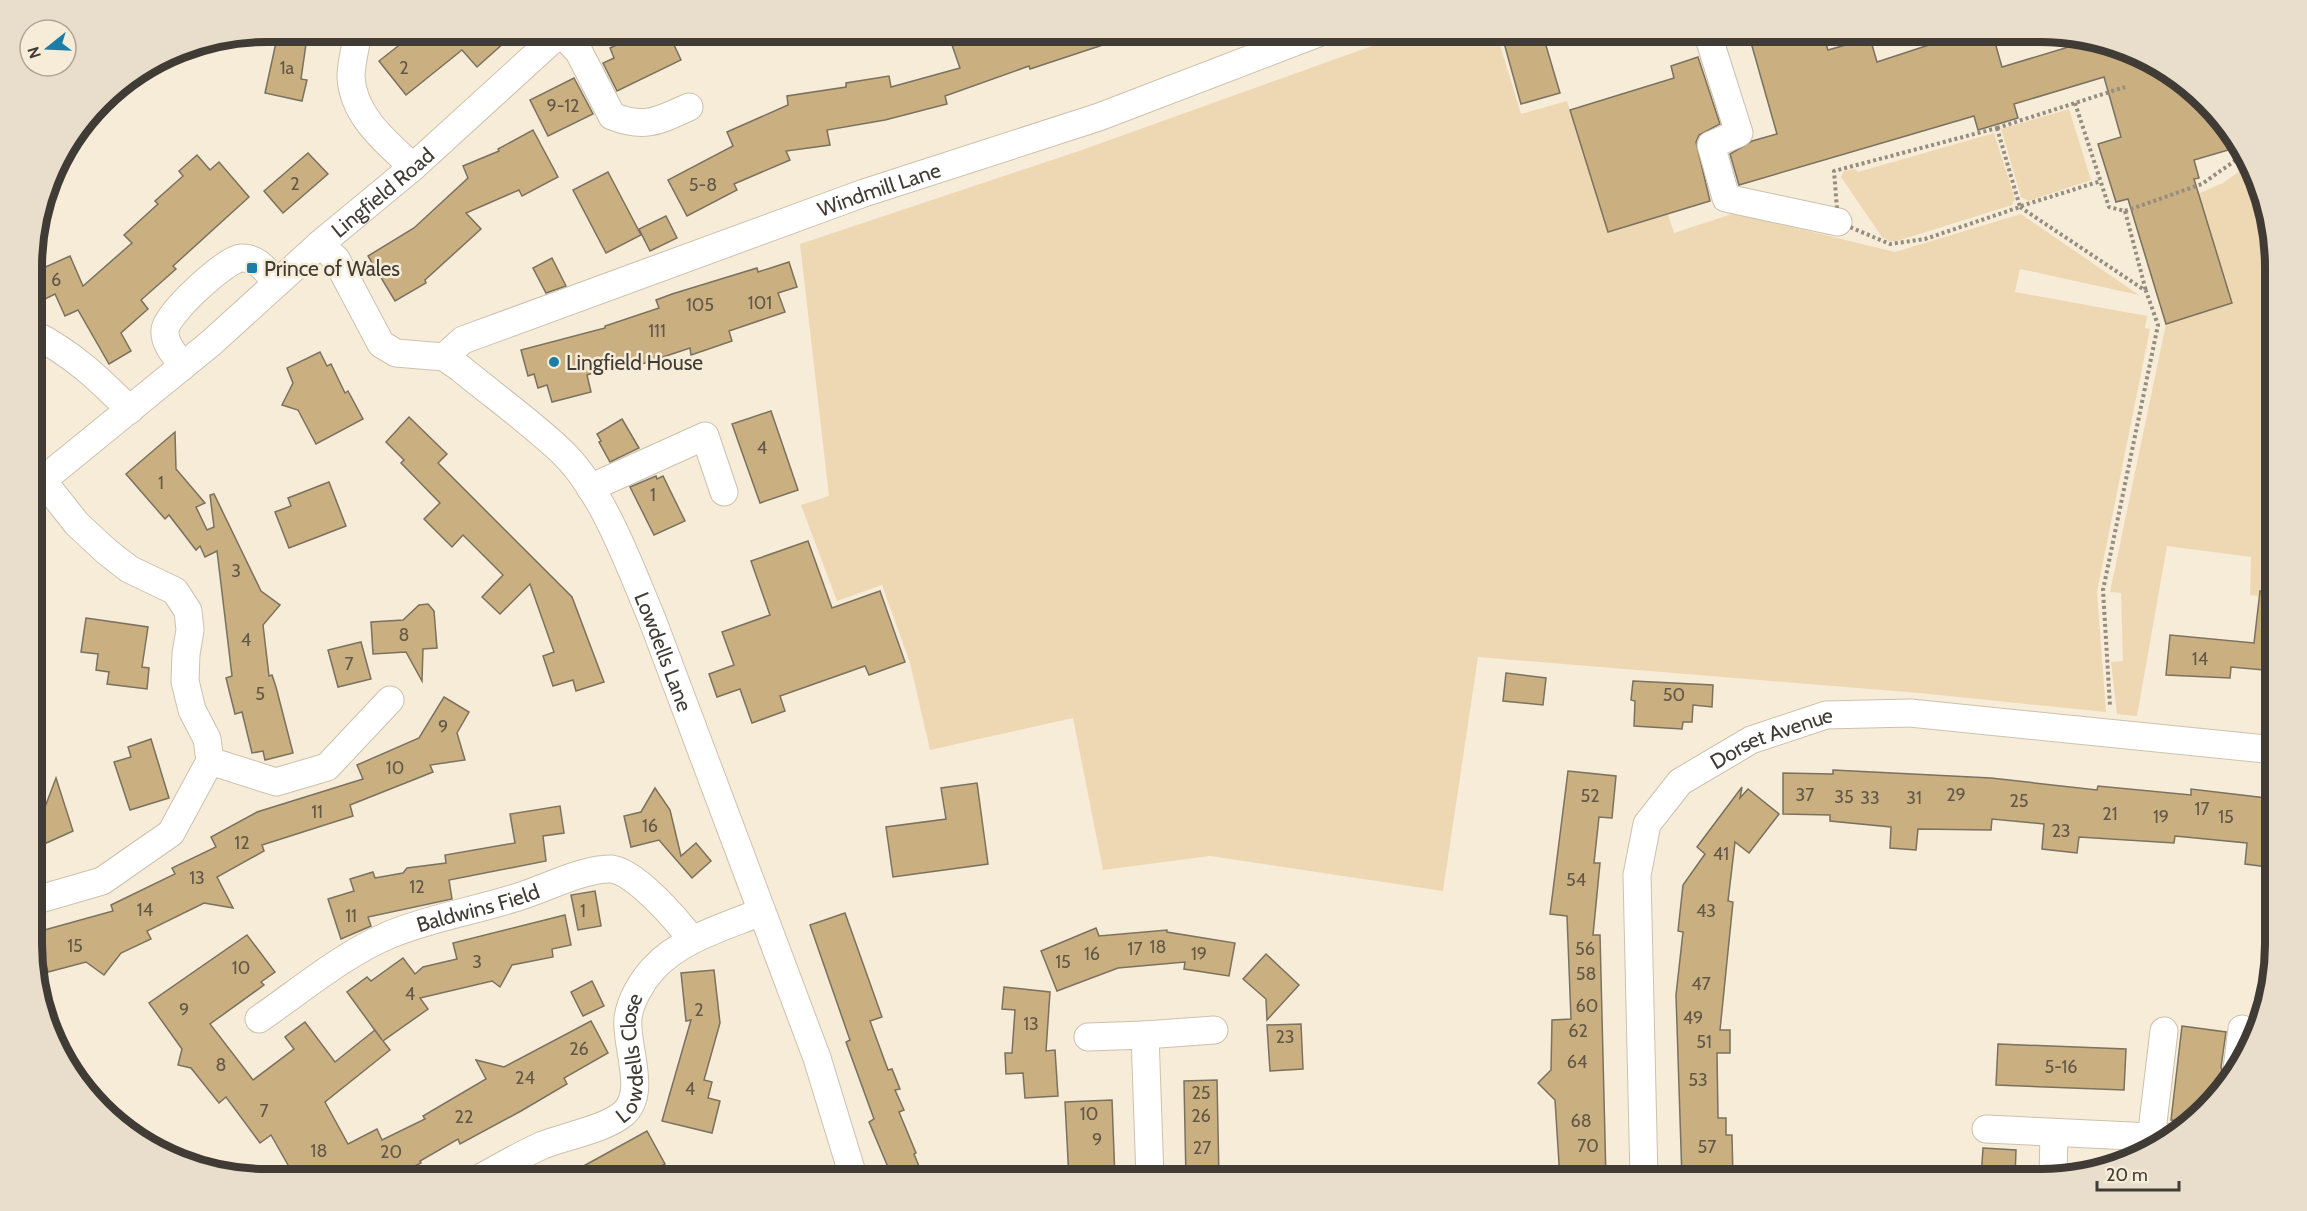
<svg xmlns="http://www.w3.org/2000/svg" width="2307" height="1211" font-family="Cabin,sans-serif">
	<style>
		.green { fill: #eed8b4 }
		.building { fill: #caaf80; stroke: #7a715f; stroke-width: 1.5 }
		.lines { fill: none; stroke-linecap: round; stroke-linejoin: round }
		.minor-casing { stroke: #ccc1ae; stroke-width: 29 }
		.path { stroke: #958d80; stroke-width: 4; stroke-dasharray: 3 3; stroke-linecap: butt }
		.minor { stroke: #fff; stroke-width: 27 }
		.poi-dot { fill: #1b7ea9; stroke: #f7ecd8; stroke-width: 2 }
		.labels { text-anchor: middle; dominant-baseline: central; stroke-width: 5; stroke-linejoin: round; paint-order: stroke }
		.number-label { font-size: 18px; fill: #625847 }
		.street-label { font-size: 21px; fill: #403b34; stroke: #f7ecd8 }
		.poi-label { font-size: 21px; fill: #403b34; stroke: #f7ecd8; text-anchor: start }
		.rim { fill: none; stroke: #403b34; stroke-width: 8 }
	</style>
	<rect width="100%" height="100%" fill="#f7ecd8"/>
	<g class="green">
		<path d="M1411 32H1496L1521 114 1567 101 1608 232 1668 214 1674 233 1735 213 1895 252 2021 214 2139 295 2020 269 2015 292 2147 316 2145 328 2150 329 2097 592 2106 712 1919 693 1478 657 1443 891 1210 856 1103 870 1073 718 930 750 910 663 882 585 837 601 801 505 829 496 800 244 1079 151Z"/>
		<path d="M2069 109 2091 180 2028 201 2021 197 2001 129Z"/>
		<path d="M1994 133 2015 199 2012 205 1897 241H1889L1882 237 1841 177 1844 171 1855 169 1858 172Z"/>
		<path d="M2247 166 2274 237 2275 598 2250 595 2251 557 2167 546 2137 716 2117 714 2111 662 2123 661 2121 593 2110 592 2166 324 2232 303 2202 208 2136 228V221L2223 183Z"/>
	</g>
	<g class="building">
		<path d="M416 32H516L477 67 462 50 406 95 379 61Z"/>
		<path d="M644 32H668L681 60 617 91 603 63 614 58 610 48Z"/>
		<path d="M974 32H1129L1130 36 1030 69 1029 66 945 96 947 104 885 120 827 130 830 145 786 151 790 160 734 184 737 190 687 216 668 180 733 146 727 132 788 105 787 96 846 87V83L889 76 891 87 960 68 952 45 976 37Z"/>
		<path d="M1501 32H1542L1560 93 1521 104Z"/>
		<path d="M1748 32H1822L1828 50 1870 38 1877 62 1941 41 1938 32H1992L2002 67 2085 42 2144 56 2195 90 2229 128 2235 148 2194 160 2199 178 2194 179 2232 303 2166 324 2128 199 2116 202 2098 144 2121 137 2104 77 2014 104 2018 118 1978 130 1974 116 1739 185 1730 154 1752 141 1777 134Z"/>
		<path d="M277 38 306 44 301 79 307 80 302 101 265 93Z"/>
		<path d="M1698 57 1720 124 1699 135 1696 142 1710 201 1608 232 1570 110 1674 78 1671 66Z"/>
		<path d="M574 78 593 114 548 136 530 100Z"/>
		<path d="M533 130 558 177 522 196 519 190 466 213 481 229 425 280 426 283 395 301 368 256 414 228 468 178 463 166 499 151 498 149Z"/>
		<path d="M308 153 328 174 283 213 264 191Z"/>
		<path d="M197 155 210 170 219 162 249 197 173 266 176 269 141 300 148 309 121 333 131 351 109 364 78 310 65 316 55 294 39 302 32 287V273L70 256 83 286 132 243 124 235 158 204 155 201 183 176 179 171Z"/>
		<path d="M608 172 641 235 606 253 573 190Z"/>
		<path d="M666 216 677 238 650 251 639 229Z"/>
		<path d="M552 258 566 286 546 293 533 268Z"/>
		<path d="M789 262 797 287 778 293 785 312 729 331 732 341 691 355 690 348 639 365 637 358 587 375 591 392 552 402 547 385 538 388 534 374 528 376 521 350 605 328V326L659 308 656 300 672 294 757 268 758 272Z"/>
		<path d="M320 352 327 366 331 364 345 393 348 391 363 419 316 444 298 410 282 405 293 383 287 368Z"/>
		<path d="M771 411 798 490 760 503 732 424Z"/>
		<path d="M409 417 447 454 438 463 572 597 604 682 576 691 573 680 553 686 543 656 554 652 530 584 500 614 482 597 503 575 463 535 452 547 424 519 440 503 401 463 404 460 386 442Z"/>
		<path d="M622 419 639 448 610 462 599 442 601 441 597 434Z"/>
		<path d="M175 432 176 469 205 503 196 507 207 530 214 527 210 495 214 494 261 591 280 605 263 625 269 676 272 675 276 687 293 753 265 760 263 751 252 753 242 712 235 714 226 678 232 676 217 551 205 557 200 546 196 550 169 515 165 519 126 474Z"/>
		<path d="M656 476 657 479 663 476 685 521 654 535 630 487Z"/>
		<path d="M329 482 346 526 289 548 275 512 291 506 288 498Z"/>
		<path d="M808 541 832 608 880 591 905 662 869 675 865 666 780 696 785 711 752 723 740 689 717 697 709 674 734 665 722 632 770 615 751 561Z"/>
		<path d="M2260 591 2275 592V671L2231 667 2230 678 2166 675 2170 635 2254 643Z"/>
		<path d="M428 604 434 611 437 648 423 649 422 681 406 652 373 654 371 622 403 620 419 605Z"/>
		<path d="M86 618 148 627 142 667 149 668 147 689 107 684 109 672 96 670 98 654 81 652Z"/>
		<path d="M361 642 371 679 338 687 328 650Z"/>
		<path d="M1506 673 1546 678 1543 705 1503 701Z"/>
		<path d="M1633 681 1713 685 1712 707 1693 705 1692 722H1683L1682 729 1634 726 1635 701 1631 700Z"/>
		<path d="M444 697 469 712 457 733 465 760 430 765 433 772 350 805 353 816 262 845 264 851 217 877 233 908 204 903 147 931 151 939 121 953 104 975 86 962 48 972 37 932 113 911 111 905 175 874 172 868 216 847 211 837 257 812 363 779 357 765 419 738Z"/>
		<path d="M151 739 169 798 130 810 114 762 131 757 128 747Z"/>
		<path d="M1833 770 1991 778 2097 790 2098 786 2191 795V789L2275 799V868L2245 864 2247 843 2175 836 2174 843 2079 837 2077 853 2042 849 2044 824 1992 819 1991 830 1918 829 1916 850 1890 848 1891 827 1830 821V815L1783 814V773L1833 774Z"/>
		<path d="M1568 771 1616 776 1612 818 1599 817 1594 863H1600L1593 935H1600L1606 1179H1560L1555 1100 1538 1083 1551 1070 1552 1020 1571 1019 1567 916 1550 914Z"/>
		<path d="M56 778 73 831 33 849V813L45 807Z"/>
		<path d="M977 783 988 864 893 877 886 827 946 819 941 788Z"/>
		<path d="M1742 787 1740 798 1748 789 1779 814 1749 853 1735 842 1728 901 1733 902 1720 1030H1730V1053H1717L1718 1118H1726V1135H1732L1733 1179H1682L1676 995 1683 932 1678 931 1683 885 1705 854 1697 847Z"/>
		<path d="M655 788 670 810 681 856 696 843 711 861 692 878 659 840 631 847 624 816 641 812Z"/>
		<path d="M560 806 564 833 543 836 546 861 449 880 452 899 368 917 371 926 341 939 328 899 354 891 350 879 373 872 375 878 403 873 407 868 446 863 445 855 515 843 510 814Z"/>
		<path d="M595 891 601 926 578 930 571 895Z"/>
		<path d="M845 913 882 1017 870 1021 888 1070 892 1069 900 1089 895 1090 904 1110 899 1112 916 1153 914 1154 921 1171 900 1179H893L869 1122 874 1119 846 1042 850 1040 810 925Z"/>
		<path d="M565 915 571 945 552 949 553 957 512 965 500 987 492 981 420 998 428 1009 383 1041 390 1050 325 1102 348 1144 377 1129 382 1140 425 1119 423 1116 486 1079 476 1060 504 1067 591 1021 608 1053 564 1078 567 1084 521 1111 460 1144 458 1139 420 1161 421 1163 388 1179H296L271 1135 260 1143 226 1097 219 1103 191 1068 178 1065 182 1049 149 1003 247 935 275 972 261 982 264 985 210 1024 253 1080 294 1049 285 1037 305 1022 335 1062 375 1030 382 1040 347 992 367 977 371 981 403 958 415 974 423 967 457 959 453 943Z"/>
		<path d="M1096 928 1099 936 1167 930V932L1235 943 1229 976 1184 969 1185 962 1118 968 1057 991 1041 951Z"/>
		<path d="M1266 954 1299 985 1267 1020 1266 999 1243 979Z"/>
		<path d="M714 970 720 1023 704 1080 712 1082 708 1098 720 1101 712 1133 662 1121 691 1020 686 1021 681 973Z"/>
		<path d="M592 981 604 1006 583 1016 571 992Z"/>
		<path d="M1004 987 1050 992 1046 1051 1055 1050 1058 1096 1025 1098 1023 1073 1006 1074 1005 1053H1012L1015 1010 1002 1009Z"/>
		<path d="M1301 1024 1303 1069 1270 1071 1267 1025Z"/>
		<path d="M2182 1026 2226 1032 2221 1067 2224 1077 2223 1091 2217 1099 2191 1122 2171 1120Z"/>
		<path d="M1998 1044 2126 1049 2124 1090 1996 1085Z"/>
		<path d="M1217 1080 1219 1179H1186L1184 1081Z"/>
		<path d="M1112 1100 1115 1179H1069L1065 1102Z"/>
		<path d="M647 1131 665 1164 639 1179H560Z"/>
		<path d="M1983 1148 2016 1150 2015 1179H1981Z"/>
	</g>
	<g class="lines">
		<g class="minor-casing">
			<g id="minor">
				<path d="M358 32C356 46 351 63 351 77 353 116 387 143 413 167"/>
				<path d="M560 32 579 52 612 116C645 129 658 121 689 107"/>
				<path d="M1707 32 1739 133 1711 145 1726 198 1838 222"/>
				<path id="s1" d="M320 244 336 259 381 344 396 353 444 357 460 368C493 395 529 421 560 450 603 490 629 565 652 619L817 1058 854 1179"/>
				<path d="M32 333C73 354 98 378 130 410"/>
				<path id="s2" d="M444 357 463 340 864 193 1099 117 1321 32"/>
				<path d="M183 366C175 355 164 344 165 330 166 314 226 259 241 258 258 257 267 272 277 283"/>
				<path id="s3" d="M33 488 211 343 320 244 413 167 561 32"/>
				<path d="M590 488 705 436 724 492"/>
				<path d="M210 761 276 782 327 767 390 700"/>
				<path d="M33 901 102 881 171 833 210 761 207 739 192 710 185 681 186 654 190 630 188 611 175 591 129 569 106 551 77 524 43 481"/>
				<path id="s4" d="M259 1019C300 991 342 955 389 935 432 917 480 910 524 895 548 887 586 868 611 869 635 871 678 921 692 940"/>
				<path d="M1145 1035 1214 1030"/>
				<path d="M1088 1037 1145 1035 1150 1179"/>
				<path d="M2237 1069 2242 1029"/>
				<path d="M1986 1129 2173 1138"/>
				<path d="M2151 1139 2164 1031"/>
				<path id="s5" d="M478 1179C499 1168 520 1155 543 1145 566 1136 605 1129 623 1114 648 1093 625 1046 628 1018 630 1001 642 981 653 969 680 939 724 927 761 912"/>
				<path id="s6" d="M1644 1179 1637 875 1647 824 1680 782 1751 740 1826 715 1910 713 2275 750"/>
				<path d="M2053 1179 2054 1133"/>
			</g>
		</g>
		<g class="path">
			<path d="M2075 103 2109 207 2125 211 2146 291"/>
			<path d="M1997 128 2020 207 1925 239 1890 244 1838 222 1834 171Z"/>
			<path d="M1997 128 2125 87"/>
			<path d="M2021 206 2101 181"/>
			<path d="M2020 207 2146 291 2158 325 2103 590 2110 706"/>
			<path d="M2125 211 2202 184 2243 155"/>
		</g>
		<use href="#minor" class="minor"/>
	</g>
	<g class="poi-dot">
		<rect x="246" y="262" width="12" height="12" rx="3"/>
		<circle cx="554" cy="362" r="6"/>
	</g>
	<g class="labels">
		<g class="number-label">
			<text x="287" y="68">1a</text>
			<text x="404" y="68">2</text>
			<text x="563" y="106">9-12</text>
			<text x="295" y="184">2</text>
			<text x="703" y="185">5-8</text>
			<text x="56" y="280">6</text>
			<text x="760" y="303">101</text>
			<text x="700" y="305">105</text>
			<text x="657" y="331">111</text>
			<text x="762" y="448">4</text>
			<text x="161" y="483">1</text>
			<text x="653" y="495">1</text>
			<text x="236" y="571">3</text>
			<text x="404" y="635">8</text>
			<text x="246" y="640">4</text>
			<text x="2200" y="659">14</text>
			<text x="349" y="664">7</text>
			<text x="260" y="694">5</text>
			<text x="1674" y="695">50</text>
			<text x="443" y="727">9</text>
			<text x="395" y="768">10</text>
			<text x="1805" y="795">37</text>
			<text x="1956" y="795">29</text>
			<text x="1590" y="796">52</text>
			<text x="1844" y="797">35</text>
			<text x="1870" y="798">33</text>
			<text x="1914" y="798">31</text>
			<text x="2019" y="801">25</text>
			<text x="2202" y="809">17</text>
			<text x="317" y="812">11</text>
			<text x="2110" y="814">21</text>
			<text x="2161" y="817">19</text>
			<text x="2226" y="817">15</text>
			<text x="650" y="826">16</text>
			<text x="2061" y="831">23</text>
			<text x="242" y="843">12</text>
			<text x="1721" y="854">41</text>
			<text x="197" y="878">13</text>
			<text x="1576" y="880">54</text>
			<text x="417" y="887">12</text>
			<text x="145" y="910">14</text>
			<text x="583" y="911">1</text>
			<text x="1706" y="911">43</text>
			<text x="351" y="916">11</text>
			<text x="75" y="946">15</text>
			<text x="1158" y="947">18</text>
			<text x="1135" y="949">17</text>
			<text x="1585" y="949">56</text>
			<text x="1092" y="954">16</text>
			<text x="1199" y="954">19</text>
			<text x="477" y="962">3</text>
			<text x="1063" y="962">15</text>
			<text x="241" y="968">10</text>
			<text x="1586" y="974">58</text>
			<text x="1701" y="984">47</text>
			<text x="410" y="994">4</text>
			<text x="1587" y="1006">60</text>
			<text x="184" y="1010">9</text>
			<text x="699" y="1010">2</text>
			<text x="1693" y="1018">49</text>
			<text x="1031" y="1024">13</text>
			<text x="1578" y="1031">62</text>
			<text x="1285" y="1037">23</text>
			<text x="1704" y="1042">51</text>
			<text x="579" y="1049">26</text>
			<text x="1577" y="1062">64</text>
			<text x="221" y="1065">8</text>
			<text x="2061" y="1067">5-16</text>
			<text x="525" y="1078">24</text>
			<text x="1698" y="1080">53</text>
			<text x="690" y="1089">4</text>
			<text x="1201" y="1093">25</text>
			<text x="264" y="1111">7</text>
			<text x="1089" y="1114">10</text>
			<text x="1201" y="1116">26</text>
			<text x="464" y="1117">22</text>
			<text x="1581" y="1121">68</text>
			<text x="1097" y="1140">9</text>
			<text x="1588" y="1146">70</text>
			<text x="1707" y="1147">57</text>
			<text x="1202" y="1148">27</text>
			<text x="319" y="1151">18</text>
			<text x="391" y="1152">20</text>
		</g>
		<g class="street-label">
			<text stroke="none"><textPath href="#s2" startOffset="468">Windmill Lane</textPath></text>
			<text stroke="none"><textPath href="#s3" startOffset="458">Lingfield Road</textPath></text>
			<text stroke="none"><textPath href="#s1" startOffset="561">Lowdells Lane</textPath></text>
			<text stroke="none"><textPath href="#s6" startOffset="512">Dorset Avenue</textPath></text>
			<text stroke="none"><textPath href="#s4" startOffset="248">Baldwins Field</textPath></text>
			<text stroke="none"><textPath href="#s5" startOffset="219">Lowdells Close</textPath></text>
		</g>
		<g class="poi-label">
			<text x="264" y="268">Prince of Wales</text>
			<text x="566" y="362">Lingfield House</text>
		</g>
	</g>
	<path d="M0 0H2307V1211H0ZM267 42H2040A225 225 0 0 1 2265 267V944A225 225 0 0 1 2040 1169H267A225 225 0 0 1 42 944V267A225 225 0 0 1 267 42Z" fill="#e8decb" fill-rule="evenodd"/>
	<path class="rim" d="M267 42H2040A225 225 0 0 1 2265 267V944A225 225 0 0 1 2040 1169H267A225 225 0 0 1 42 944V267A225 225 0 0 1 267 42Z"/>
	<g transform="translate(48 48) rotate(252)"><circle r="28" fill="#f7ecd8" stroke="#aea596" stroke-width="1.5"/>
	<path d="M0-4.5L10 22L0 15L-10 22Z" fill="#1b7ea9"/>
	<text y="-9" font-size="16" font-weight="bold" text-anchor="middle" fill="#403b34">N</text>
	</g>
	<path d="M2097 1181v9h82v-9" fill="none" stroke="#403b34" stroke-width="3"/>
	<text x="2106" y="1181" font-size="18" fill="#403b34" stroke="#f7ecd8" stroke-width="4.5" paint-order="stroke">20 m</text>
</svg>
